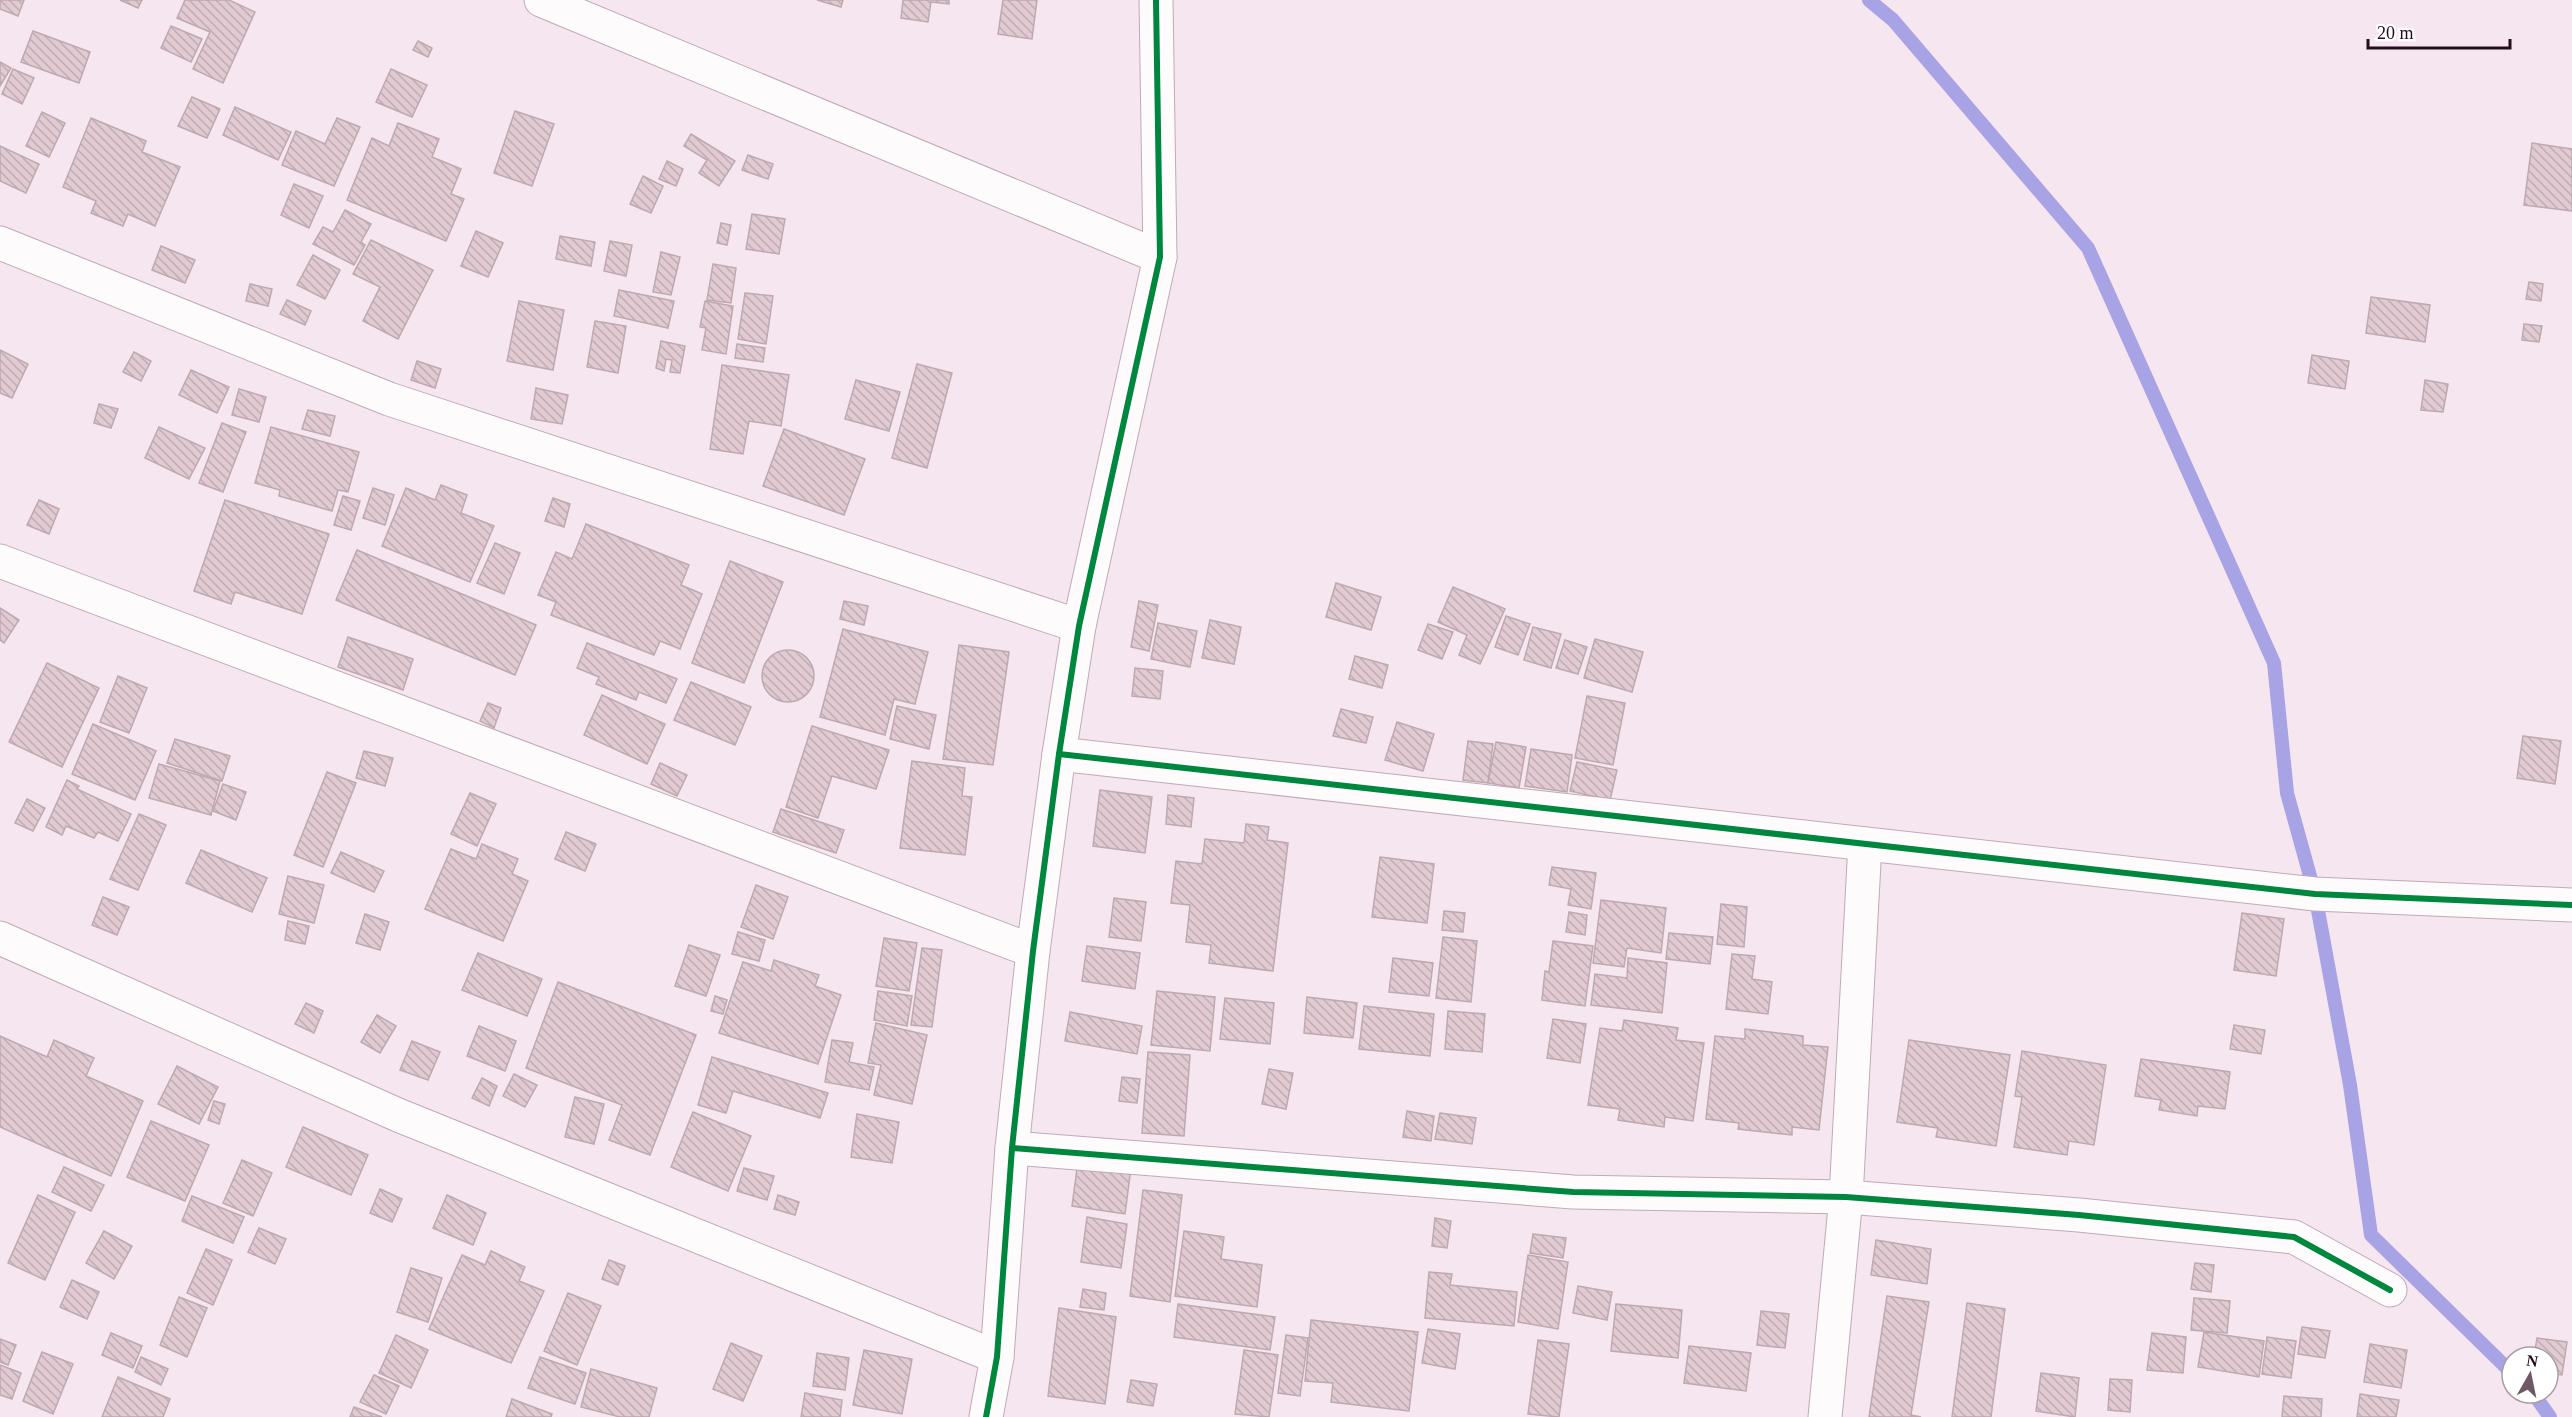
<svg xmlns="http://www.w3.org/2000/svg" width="2572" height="1417" font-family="'Times New Roman',serif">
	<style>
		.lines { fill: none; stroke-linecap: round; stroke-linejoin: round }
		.stream { stroke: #a8a3e4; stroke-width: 14 }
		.building { fill: url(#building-back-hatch); stroke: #bea9b1; stroke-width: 1.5 }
		.minor-casing { stroke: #beabb6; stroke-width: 35 }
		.minor { stroke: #fefbfd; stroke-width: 33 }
		.cycleway-casing { stroke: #fff; stroke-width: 10 }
		.cycleway { stroke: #00873e; stroke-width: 6 }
	</style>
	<defs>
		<pattern id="building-back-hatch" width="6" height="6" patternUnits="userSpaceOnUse" patternTransform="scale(1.5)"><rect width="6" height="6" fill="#e1cad2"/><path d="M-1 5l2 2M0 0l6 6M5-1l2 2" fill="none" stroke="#c1acb4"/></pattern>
	</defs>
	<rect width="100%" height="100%" fill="#f6e6ef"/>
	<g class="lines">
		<g class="stream">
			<path d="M1869 0 1893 20 2088 248 2274 663 2287 793 2315 894 2350 1085 2371 1235 2512 1373"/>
			<path d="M2533 1393 2550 1417"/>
		</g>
	</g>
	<g class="building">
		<path d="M0 0H24L18 16 0 9Z"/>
		<path d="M120 0H142L138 8Z"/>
		<path d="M185 0H229L255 12 223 83 193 69 210 32 177 18Z"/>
		<path d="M817 0H843L841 7Z"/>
		<path d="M903 0H949V4L931 2 928 22 901 18Z"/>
		<path d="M1003 0H1037L1032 39 998 34Z"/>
		<path d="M171 26 202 39 191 62 161 48Z"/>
		<path d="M33 31 90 52 79 83 21 62Z"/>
		<path d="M418 41 432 48 428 57 413 50Z"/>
		<path d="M0 62 11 68 0 86Z"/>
		<path d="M13 69 34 78 22 104 2 94Z"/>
		<path d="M391 69 427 85 412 117 376 102Z"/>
		<path d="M192 97 220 109 207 138 178 126Z"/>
		<path d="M235 107 291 132 278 160 223 135Z"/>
		<path d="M515 111 554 124 532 186 494 173Z"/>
		<path d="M42 112 65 123 49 157 26 146Z"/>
		<path d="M91 118 146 141 142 152 180 167 155 226 128 214 123 226 91 213 96 201 63 187Z"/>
		<path d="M337 118 360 127 334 186 282 165 296 131 325 144Z"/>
		<path d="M398 123 439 139 432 157 461 169 451 194 464 199 446 241 347 200 372 138 389 146Z"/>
		<path d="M691 134 735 161 719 186 699 173 707 160 684 146Z"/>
		<path d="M2532 143 2572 149V211L2524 205Z"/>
		<path d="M0 146 39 164 26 193 0 181Z"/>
		<path d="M748 155 773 164 768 179 742 170Z"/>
		<path d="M667 161 683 169 676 186 659 179Z"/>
		<path d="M643 176 663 186 651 213 630 204Z"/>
		<path d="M294 184 323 196 309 228 281 215Z"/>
		<path d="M345 210 371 224 361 242 365 245 354 265 313 244 323 227 333 232Z"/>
		<path d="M752 214 785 219 779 254 746 249Z"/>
		<path d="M721 223 731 225 727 245 717 243Z"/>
		<path d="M476 231 503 243 488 277 461 266Z"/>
		<path d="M560 236 595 242 591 266 556 259Z"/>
		<path d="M371 240 433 270 398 339 363 321 380 287 353 274Z"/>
		<path d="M610 241 632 245 626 276 604 271Z"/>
		<path d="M161 246 195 260 185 283 152 270Z"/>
		<path d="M661 252 680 257 671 295 653 292Z"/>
		<path d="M313 255 340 270 325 299 297 285Z"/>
		<path d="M713 264 736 268 731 303 707 300Z"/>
		<path d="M2529 282 2543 284 2541 301 2526 299Z"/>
		<path d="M250 284 272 289 268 306 246 301Z"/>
		<path d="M619 290 674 301 668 328 614 316Z"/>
		<path d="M745 293 773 296 766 344 738 339Z"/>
		<path d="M2371 297 2430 305 2425 342 2366 333Z"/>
		<path d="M287 300 311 311 305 325 280 314Z"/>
		<path d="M519 301 564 310 553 370 507 361Z"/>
		<path d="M705 301 733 306 726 354 702 350 706 328 700 327Z"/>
		<path d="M595 321 626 326 618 373 587 367Z"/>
		<path d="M2524 324 2542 326 2539 342 2522 340Z"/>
		<path d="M661 341 685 346 680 373 670 372 672 360 666 359 664 371 656 368Z"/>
		<path d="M737 344 765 348 763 362 735 358Z"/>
		<path d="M0 350 28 364 12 398 0 393Z"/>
		<path d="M134 352 151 361 141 381 123 372Z"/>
		<path d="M2312 355 2349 361 2345 389 2308 383Z"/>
		<path d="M417 361 441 369 435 388 411 380Z"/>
		<path d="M917 364 952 373 927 468 892 458Z"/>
		<path d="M722 365 789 375 781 426 749 421 743 454 710 449Z"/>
		<path d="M191 370 229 387 217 413 179 395Z"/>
		<path d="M856 380 900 392 889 431 845 419Z"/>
		<path d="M2425 380 2448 384 2443 412 2421 410Z"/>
		<path d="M536 388 568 395 562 424 531 419Z"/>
		<path d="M239 389 266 397 259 422 232 415Z"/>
		<path d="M99 404 118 409 111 428 94 423Z"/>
		<path d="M308 410 335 416 330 436 302 429Z"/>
		<path d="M222 423 246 432 223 492 199 483Z"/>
		<path d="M159 427 205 448 189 479 145 458Z"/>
		<path d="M271 427 359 452 348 492 338 490 332 511 279 496 280 490 255 483Z"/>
		<path d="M784 429 865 459 844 515 763 486Z"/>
		<path d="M441 485 467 495 461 513 494 526 470 582 382 546 406 488 435 500Z"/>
		<path d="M373 488 394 495 385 525 363 518Z"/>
		<path d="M343 496 360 501 351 530 334 525Z"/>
		<path d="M553 498 570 504 564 527 545 521Z"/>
		<path d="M39 500 59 509 49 534 27 525Z"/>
		<path d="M225 500 329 534 302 614 235 592 231 604 194 591Z"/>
		<path d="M586 524 689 565 681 585 702 594 680 649 660 641 654 655 551 615 556 602 538 595 556 552 572 559Z"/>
		<path d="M495 543 520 553 504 594 477 583Z"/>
		<path d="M357 550 536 625 515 675 336 600Z"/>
		<path d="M730 561 783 582 744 683 692 663Z"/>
		<path d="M1336 583 1381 597 1371 630 1326 617Z"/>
		<path d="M1453 587 1505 609 1480 664 1459 655 1467 635 1438 622Z"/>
		<path d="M844 601 868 606 864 625 840 619Z"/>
		<path d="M1139 601 1158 605 1149 651 1131 647Z"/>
		<path d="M0 608 19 620 4 643 0 640Z"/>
		<path d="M1506 616 1530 624 1518 655 1495 647Z"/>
		<path d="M1210 620 1241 627 1234 664 1202 658Z"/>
		<path d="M1158 623 1197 631 1190 667 1151 659Z"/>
		<path d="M1428 624 1453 632 1442 659 1418 650Z"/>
		<path d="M1533 627 1561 634 1551 668 1524 660Z"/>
		<path d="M843 629 928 652 915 704 894 699 885 735 820 717Z"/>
		<path d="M348 637 413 659 403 690 338 667Z"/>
		<path d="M1595 639 1643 652 1632 692 1584 678Z"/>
		<path d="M1565 640 1587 647 1578 674 1556 668Z"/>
		<path d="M587 643 677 679 666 703 639 692 636 700 596 684 599 677 577 668Z"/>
		<path d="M959 645 1009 652 993 765 943 759Z"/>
		<circle cx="788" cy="676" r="26"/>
		<path d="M1355 656 1388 665 1382 688 1349 679Z"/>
		<path d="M47 663 99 688 62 767 9 742Z"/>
		<path d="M1135 668 1163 671 1160 699 1132 696Z"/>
		<path d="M118 676 147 688 129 733 100 722Z"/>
		<path d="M691 682 751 707 735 745 674 720Z"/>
		<path d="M602 695 665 724 647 764 584 735Z"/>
		<path d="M1587 696 1625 703 1613 765 1575 758Z"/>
		<path d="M488 703 501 708 494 728 480 721Z"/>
		<path d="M897 706 936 715 929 749 890 739Z"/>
		<path d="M1341 709 1373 717 1366 743 1333 736Z"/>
		<path d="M1397 722 1434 734 1423 771 1385 760Z"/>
		<path d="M93 724 156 751 135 800 72 774Z"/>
		<path d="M812 726 889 750 876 789 832 776 818 818 786 807Z"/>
		<path d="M2523 736 2561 741 2555 784 2517 778Z"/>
		<path d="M175 739 230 756 222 781 167 763Z"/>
		<path d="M1468 741 1493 744 1488 783 1463 780Z"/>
		<path d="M1496 742 1526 747 1519 788 1488 783Z"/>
		<path d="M1531 749 1572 755 1567 792 1525 786Z"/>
		<path d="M364 751 393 758 385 786 356 778Z"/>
		<path d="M912 761 965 768 962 796 972 797 965 855 900 848Z"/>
		<path d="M1577 762 1617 770 1610 800 1570 791Z"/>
		<path d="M660 763 687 775 677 796 651 784Z"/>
		<path d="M159 764 220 781 211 815 149 798Z"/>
		<path d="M327 772 356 783 323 867 294 855Z"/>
		<path d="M67 780 79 786 77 789 131 814 118 841 98 832 94 838 66 826 62 835 46 827Z"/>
		<path d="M223 784 246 792 236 820 213 811Z"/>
		<path d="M1100 790 1152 797 1145 853 1093 846Z"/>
		<path d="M470 793 496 804 477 846 451 834Z"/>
		<path d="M1168 795 1194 798 1191 827 1166 824Z"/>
		<path d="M27 799 45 808 33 831 15 823Z"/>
		<path d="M781 809 844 830 836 853 773 832Z"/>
		<path d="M139 814 166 825 138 890 110 879Z"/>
		<path d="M1246 824 1269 827 1267 840 1288 843 1273 971 1209 963 1211 945 1186 942 1190 905 1171 903 1176 861 1202 864 1205 839 1244 843Z"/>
		<path d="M566 832 596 844 585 871 555 859Z"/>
		<path d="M482 844 518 859 512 874 528 881 503 941 425 909 451 849 476 859Z"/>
		<path d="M201 850 267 878 252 912 186 883Z"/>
		<path d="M341 852 384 871 374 892 331 873Z"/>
		<path d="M1380 857 1434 864 1427 923 1372 917Z"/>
		<path d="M1552 867 1596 873 1591 909 1568 905 1571 889 1549 885Z"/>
		<path d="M288 876 324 885 314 923 279 914Z"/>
		<path d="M756 885 788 897 773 939 741 927Z"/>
		<path d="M103 897 129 907 117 935 92 925Z"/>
		<path d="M1114 898 1146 902 1141 941 1109 937Z"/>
		<path d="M1601 900 1666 908 1661 953 1627 948 1624 967 1593 963Z"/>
		<path d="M1721 904 1747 907 1744 947 1717 944Z"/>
		<path d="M1444 911 1465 913 1463 932 1442 930Z"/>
		<path d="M1569 912 1587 915 1585 935 1566 932Z"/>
		<path d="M2242 913 2284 919 2276 976 2234 970Z"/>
		<path d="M365 914 389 922 380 950 356 943Z"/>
		<path d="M288 921 309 926 305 944 285 940Z"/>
		<path d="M738 932 765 940 759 961 732 954Z"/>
		<path d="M1669 933 1713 937 1710 964 1666 959Z"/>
		<path d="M1443 937 1477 941 1471 1002 1436 998Z"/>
		<path d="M884 938 917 943 909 991 876 986Z"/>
		<path d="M1553 941 1593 946 1585 1006 1542 1000 1545 971 1549 972Z"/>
		<path d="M689 945 720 955 706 996 675 986Z"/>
		<path d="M1087 946 1140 953 1135 989 1082 981Z"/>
		<path d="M922 948 942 950 932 1027 911 1025Z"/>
		<path d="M478 953 542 979 527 1016 462 990Z"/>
		<path d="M1732 954 1755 956 1752 979 1772 982 1768 1014 1726 1009Z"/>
		<path d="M1393 958 1433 963 1429 996 1389 992Z"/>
		<path d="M1628 958 1667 963 1662 1013 1591 1005 1595 974 1627 978Z"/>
		<path d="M774 960 819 975 815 986 841 995 818 1064 719 1033 743 962 771 971Z"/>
		<path d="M558 982 696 1035 650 1155 609 1140 622 1105 526 1068Z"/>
		<path d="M878 991 912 996 907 1026 874 1020Z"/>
		<path d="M1157 991 1215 997 1210 1051 1151 1045Z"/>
		<path d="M715 996 727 1000 723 1014 711 1011Z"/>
		<path d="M1307 997 1357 1003 1353 1038 1304 1033Z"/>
		<path d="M1225 998 1274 1003 1270 1044 1220 1039Z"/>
		<path d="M306 1003 323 1011 314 1033 295 1024Z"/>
		<path d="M1364 1006 1434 1014 1430 1056 1359 1049Z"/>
		<path d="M1448 1011 1485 1014 1482 1052 1445 1049Z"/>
		<path d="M1070 1012 1142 1026 1137 1054 1065 1041Z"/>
		<path d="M377 1015 396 1026 380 1053 361 1042Z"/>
		<path d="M1553 1019 1586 1024 1580 1063 1547 1058Z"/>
		<path d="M1624 1020 1678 1028 1676 1040 1704 1043 1693 1121 1665 1117 1664 1127 1618 1120 1620 1109 1588 1105 1600 1028 1622 1031Z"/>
		<path d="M876 1023 927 1035 912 1104 874 1095 881 1065 868 1063Z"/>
		<path d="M2234 1025 2265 1030 2261 1054 2230 1049Z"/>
		<path d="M479 1026 516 1041 505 1071 467 1056Z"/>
		<path d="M1745 1029 1803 1036V1045L1828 1047 1819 1130 1792 1127V1135L1738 1129 1739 1123 1706 1119 1715 1036 1745 1039Z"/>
		<path d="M0 1036 47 1057 54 1040 94 1058 86 1076 143 1101 111 1176 0 1127Z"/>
		<path d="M832 1040 853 1043 849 1062 874 1067 869 1090 825 1082Z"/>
		<path d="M1909 1040 2010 1055 1996 1146 1936 1137 1938 1128 1897 1122Z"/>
		<path d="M412 1041 440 1052 428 1080 400 1070Z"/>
		<path d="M2022 1051 2106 1065 2094 1145 2069 1141 2067 1155 2014 1147 2022 1097 2015 1096Z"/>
		<path d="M1148 1052 1190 1055 1184 1136 1142 1133Z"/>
		<path d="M712 1057 828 1093 820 1118 733 1091 726 1113 698 1105Z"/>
		<path d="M2141 1059 2230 1072 2225 1109 2198 1106 2197 1116 2159 1110 2161 1100 2135 1096Z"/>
		<path d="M177 1066 218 1087 199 1124 158 1104Z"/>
		<path d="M1269 1069 1293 1073 1286 1109 1262 1104Z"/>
		<path d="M514 1074 537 1085 525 1107 503 1096Z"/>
		<path d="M1122 1077 1140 1079 1137 1103 1119 1101Z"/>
		<path d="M482 1078 497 1086 489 1106 472 1098Z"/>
		<path d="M575 1097 604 1104 594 1144 565 1137Z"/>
		<path d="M214 1101 225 1104 219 1124 208 1120Z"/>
		<path d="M1407 1111 1434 1116 1431 1141 1403 1137Z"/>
		<path d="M693 1112 751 1136 728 1191 671 1167Z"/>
		<path d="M1440 1113 1476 1118 1472 1144 1435 1139Z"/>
		<path d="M857 1114 899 1122 892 1163 851 1157Z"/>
		<path d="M151 1121 209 1145 185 1201 127 1177Z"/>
		<path d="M303 1127 368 1155 351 1195 286 1167Z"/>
		<path d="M242 1160 272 1173 253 1216 223 1203Z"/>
		<path d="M1078 1161 1131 1168 1125 1214 1072 1206Z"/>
		<path d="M64 1167 104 1185 91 1211 52 1192Z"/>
		<path d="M744 1168 774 1176 767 1200 737 1191Z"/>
		<path d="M380 1189 402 1199 392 1222 370 1213Z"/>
		<path d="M1143 1190 1182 1195 1170 1302 1130 1296Z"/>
		<path d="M38 1195 75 1212 45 1280 8 1263Z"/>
		<path d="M447 1195 486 1213 473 1245 433 1228Z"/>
		<path d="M778 1195 799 1202 795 1215 774 1209Z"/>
		<path d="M192 1196 244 1217 233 1243 182 1221Z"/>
		<path d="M1087 1217 1127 1224 1121 1268 1081 1262Z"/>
		<path d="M1435 1218 1451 1221 1447 1248 1432 1246Z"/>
		<path d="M259 1228 286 1239 275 1264 248 1252Z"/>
		<path d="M104 1231 132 1246 114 1279 86 1263Z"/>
		<path d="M1184 1231 1224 1237 1221 1259 1262 1265 1257 1307 1175 1296Z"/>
		<path d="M1533 1234 1566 1238 1563 1258 1530 1253Z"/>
		<path d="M1876 1240 1931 1249 1927 1284 1871 1275Z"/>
		<path d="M206 1249 232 1260 213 1305 187 1293Z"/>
		<path d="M491 1251 525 1267 519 1281 544 1291 511 1363 429 1329 462 1255 485 1265Z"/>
		<path d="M1528 1255 1568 1262 1558 1329 1518 1322Z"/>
		<path d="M609 1260 625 1266 618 1285 602 1279Z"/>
		<path d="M2195 1263 2214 1265 2211 1292 2191 1289Z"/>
		<path d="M411 1268 442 1278 428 1322 397 1312Z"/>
		<path d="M1429 1272 1452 1274 1450 1285 1517 1292 1514 1326 1425 1318Z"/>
		<path d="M72 1280 99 1292 87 1319 60 1307Z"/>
		<path d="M1578 1286 1612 1292 1607 1320 1573 1313Z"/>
		<path d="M1083 1289 1106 1293 1104 1310 1080 1307Z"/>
		<path d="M568 1293 601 1306 577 1365 544 1351Z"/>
		<path d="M1887 1296 1929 1302 1911 1415 1921 1417H1869Z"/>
		<path d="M179 1297 207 1308 187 1357 160 1345Z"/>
		<path d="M2194 1298 2230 1301 2227 1333 2191 1330Z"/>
		<path d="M1967 1303 2005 1309 1991 1417H1952Z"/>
		<path d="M1178 1304 1275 1317 1270 1350 1174 1337Z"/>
		<path d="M1616 1304 1682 1310 1678 1358 1611 1351Z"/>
		<path d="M1059 1308 1116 1317 1105 1404 1048 1396Z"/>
		<path d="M1761 1311 1789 1314 1785 1348 1757 1345Z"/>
		<path d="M1311 1320 1418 1332 1409 1411 1331 1402 1333 1383 1305 1381Z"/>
		<path d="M2302 1327 2330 1331 2325 1358 2298 1354Z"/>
		<path d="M1428 1329 1460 1334 1455 1369 1422 1363Z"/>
		<path d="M2204 1332 2264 1341 2259 1377 2198 1367Z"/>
		<path d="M111 1333 142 1346 133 1368 102 1355Z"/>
		<path d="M2152 1333 2186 1337 2183 1373 2147 1370Z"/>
		<path d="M396 1335 428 1350 411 1388 379 1373Z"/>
		<path d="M1286 1335 1308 1338 1300 1396 1278 1393Z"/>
		<path d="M2267 1337 2296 1341 2291 1378 2262 1374Z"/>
		<path d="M2537 1338 2567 1342 2562 1375 2548 1373V1357H2534Z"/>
		<path d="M0 1339 16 1345 8 1365 0 1362Z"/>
		<path d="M1538 1340 1569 1344 1559 1417 1528 1414Z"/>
		<path d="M731 1343 762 1356 743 1401 713 1389Z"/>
		<path d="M2370 1344 2407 1350 2401 1388 2364 1382Z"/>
		<path d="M1689 1346 1751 1353 1746 1391 1684 1383Z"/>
		<path d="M864 1350 912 1359 902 1414 853 1405Z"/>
		<path d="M1244 1350 1278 1355 1269 1417 1235 1414Z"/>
		<path d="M42 1352 73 1364 53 1414 23 1401Z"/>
		<path d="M817 1353 849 1358 845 1390 813 1386Z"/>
		<path d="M141 1357 168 1369 161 1385 135 1372Z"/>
		<path d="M540 1357 586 1373 575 1404 528 1388Z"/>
		<path d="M0 1365 21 1373 12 1399 0 1395Z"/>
		<path d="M591 1369 657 1388 649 1417H620L581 1407Z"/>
		<path d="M2041 1373 2079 1378 2075 1417 2036 1411Z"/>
		<path d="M374 1375 399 1386 386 1414 360 1402Z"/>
		<path d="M118 1377 170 1399 163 1417H102Z"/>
		<path d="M2110 1379 2132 1380 2130 1412 2108 1410Z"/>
		<path d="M1131 1380 1157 1384 1153 1406 1127 1402Z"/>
		<path d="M805 1393 842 1400 840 1417H801Z"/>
		<path d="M2360 1394 2399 1400 2396 1417H2357Z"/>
		<path d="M2284 1396 2322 1399 2321 1417H2282Z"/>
		<path d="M512 1399 552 1414 551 1417H506Z"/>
		<path d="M354 1407 382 1417H350Z"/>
	</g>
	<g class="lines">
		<g class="minor-casing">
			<g id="minor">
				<path d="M541 0 1160 257"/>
				<path d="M0 243 389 399 1079 626"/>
				<path d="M0 561 1033 951"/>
				<path d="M1059 754 2315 894 2572 905"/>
				<path d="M0 938 398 1115 997 1357"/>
				<path d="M1012 1148 1573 1192 1846 1197 2079 1215 2294 1237 2390 1290"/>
				<path d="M986 1417 997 1357 1012 1148 1033 951 1059 754 1079 626 1160 257 1156 0"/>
				<path d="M1825 1417 1846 1197 1865 844"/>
			</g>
		</g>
		<use href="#minor" class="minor"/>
		<g class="cycleway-casing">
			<g id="cycleway">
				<path d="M1059 754 2315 894 2572 905"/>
				<path d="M1012 1148 1573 1192 1846 1197 2079 1215 2294 1237 2390 1290"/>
				<path d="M986 1417 997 1357 1012 1148 1033 951 1059 754 1079 626 1160 257 1156 0"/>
			</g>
		</g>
		<use href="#cycleway" class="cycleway"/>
	</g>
	<g transform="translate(2530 1375) rotate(9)"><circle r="28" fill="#ffffff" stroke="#a79ea4" stroke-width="1.5"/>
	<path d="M0-4.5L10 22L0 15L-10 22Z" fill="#6e5866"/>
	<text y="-9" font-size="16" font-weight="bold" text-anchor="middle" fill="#240c1c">N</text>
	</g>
	<path d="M2368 39v9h142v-9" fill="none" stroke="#240c1c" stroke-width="3"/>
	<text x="2377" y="39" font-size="18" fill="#240c1c" stroke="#ffffff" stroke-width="4.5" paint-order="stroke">20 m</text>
</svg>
